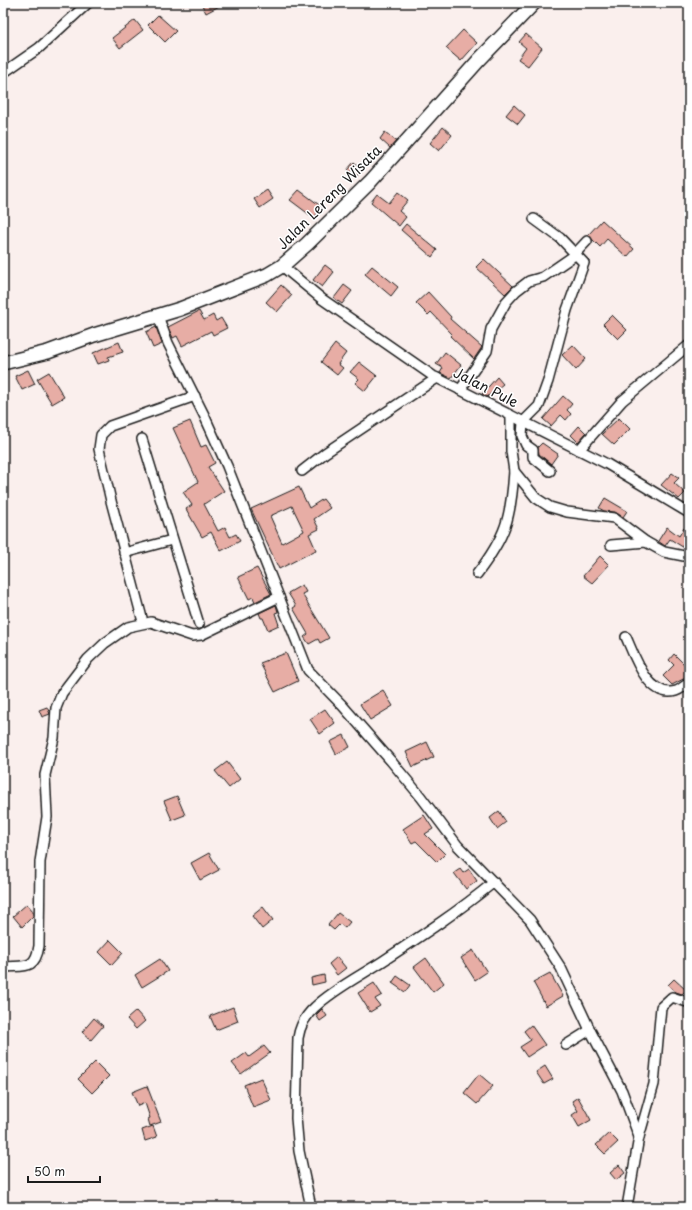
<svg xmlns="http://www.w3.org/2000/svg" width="692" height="1210" font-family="'Playpen Sans',sans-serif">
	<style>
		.building { fill: #e7ada5; stroke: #1c1c1c; fill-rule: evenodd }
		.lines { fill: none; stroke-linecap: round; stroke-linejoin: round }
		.minor-casing { stroke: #1c1c1c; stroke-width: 12 }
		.secondary-casing { stroke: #1c1c1c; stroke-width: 16 }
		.minor { stroke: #fff; stroke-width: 9 }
		.secondary { stroke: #fff; stroke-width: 13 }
		.labels { text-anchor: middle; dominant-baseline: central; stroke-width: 3; stroke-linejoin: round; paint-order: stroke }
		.street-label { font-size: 14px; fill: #1c1c1c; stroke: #fff }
	</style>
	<rect width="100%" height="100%" fill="#faefed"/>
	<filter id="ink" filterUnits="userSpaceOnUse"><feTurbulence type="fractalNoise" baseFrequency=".025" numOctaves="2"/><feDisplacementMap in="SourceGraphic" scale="8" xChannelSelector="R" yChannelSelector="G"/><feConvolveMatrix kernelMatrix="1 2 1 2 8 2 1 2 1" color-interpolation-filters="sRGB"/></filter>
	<g filter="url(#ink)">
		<g class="building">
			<path d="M201 3H225L206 13Z"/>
			<path d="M158 15 176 31 165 42 148 25Z"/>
			<path d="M135 20 143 30 120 48 112 38Z"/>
			<path d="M463 30 477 43 461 61 446 48Z"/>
			<path d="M526 34 542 48 528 66 518 59 526 48 519 42Z"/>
			<path d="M514 105 525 115 518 124 506 115Z"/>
			<path d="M443 127 452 135 439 151 430 143Z"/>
			<path d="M385 132 396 141 390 148 380 139Z"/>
			<path d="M354 162 362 169 356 177 347 170Z"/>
			<path d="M267 190 273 199 260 208 254 199Z"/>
			<path d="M299 190 322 207 314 218 290 200Z"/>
			<path d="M398 192 408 200 399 211 406 217 399 226 371 202 377 194 389 203Z"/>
			<path d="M602 220 634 249 627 257 607 239 600 247 588 235Z"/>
			<path d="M406 224 437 250 432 257 401 230Z"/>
			<path d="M484 259 513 286 505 294 476 267Z"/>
			<path d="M325 265 334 272 322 287 313 280Z"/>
			<path d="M372 266 398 287 391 296 365 274Z"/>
			<path d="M281 285 292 295 277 312 266 302Z"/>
			<path d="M344 285 352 291 342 304 334 298Z"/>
			<path d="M428 292 451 317 450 319 482 347 474 359 450 336 452 334 431 312 428 315 416 303Z"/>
			<path d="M199 311 204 320 213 315 216 321 221 318 227 328 213 335 211 331 182 346 177 336 173 338 168 327Z"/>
			<path d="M612 315 627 330 618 339 603 324Z"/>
			<path d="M156 327 162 344 153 348 146 332Z"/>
			<path d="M119 342 123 352 108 357 109 360 98 364 93 353Z"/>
			<path d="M335 344 346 353 338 364 343 368 337 375 321 362Z"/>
			<path d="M573 345 586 359 576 370 562 355Z"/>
			<path d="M445 352 461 365 451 378 440 373 443 368 436 364Z"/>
			<path d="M359 362 377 376 365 391 355 383 359 379 350 372Z"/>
			<path d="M28 370 35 384 22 390 15 376Z"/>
			<path d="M49 372 64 397 52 404 37 379Z"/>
			<path d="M497 377 503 384 487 397 482 394Z"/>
			<path d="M563 396 572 404 567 410 571 414 566 420 561 415 551 426 543 419Z"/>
			<path d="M619 418 630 429 614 445 602 434Z"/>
			<path d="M190 421 201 447 206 445 215 463 208 467 224 491 204 504 218 531 225 527 230 537 236 534 240 541 221 551 211 532 202 537 186 509 192 505 183 492 198 482 173 428Z"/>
			<path d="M579 426 586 433 578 442 571 435Z"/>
			<path d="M542 443 558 454 551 464 539 454 538 447Z"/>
			<path d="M672 473 679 478 674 483 685 493 679 499 661 485Z"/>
			<path d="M299 487 309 508 323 499 330 508 314 519 319 529 309 534 316 550 279 569 251 509ZM292 506 304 531 282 543 270 516Z"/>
			<path d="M605 498 627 511 623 517 615 512 604 511 599 508Z"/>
			<path d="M667 527 679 536 684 528 689 531V551L670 539 665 546 658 541Z"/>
			<path d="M600 556 609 565 592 583 583 576Z"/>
			<path d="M257 568 271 594 255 602 253 597 249 599 238 577Z"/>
			<path d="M302 585 306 592 302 594 329 638 320 643 318 639 309 644 304 637 308 634 293 608 296 606 288 593Z"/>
			<path d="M276 605 278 612 275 613 279 625 268 630 263 618H261L259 613Z"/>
			<path d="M286 653 298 681 275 692 260 663Z"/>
			<path d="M674 654 689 669V676L672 685 663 676 674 665 669 660Z"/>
			<path d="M383 690 393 706 370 720 360 704Z"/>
			<path d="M47 707 50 714 42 717 39 710Z"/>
			<path d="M325 709 335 723 320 734 310 719Z"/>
			<path d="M344 735 350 747 336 754 330 742Z"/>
			<path d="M427 742 434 757 413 767 406 752Z"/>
			<path d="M227 762 240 779 229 788 215 771Z"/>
			<path d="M177 796 185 815 172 820 164 801Z"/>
			<path d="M499 811 506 822 497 829 490 818Z"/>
			<path d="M424 815 433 829 425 834 445 854 437 862 416 841 412 843 403 829Z"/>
			<path d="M209 853 219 870 200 880 191 863Z"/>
			<path d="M460 869 463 873 469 869 477 881 466 889 454 873Z"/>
			<path d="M27 904 33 911V916L22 927 13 916Z"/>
			<path d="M263 907 273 920 262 929 252 916Z"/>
			<path d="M338 913 350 922 345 928 340 924 334 930 328 925Z"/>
			<path d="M110 940 123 953 112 965 99 952Z"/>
			<path d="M473 950 487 972 475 980 461 958Z"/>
			<path d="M337 957 346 968 337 975 329 964Z"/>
			<path d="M426 958 444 983 433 992 414 967Z"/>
			<path d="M160 959 168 971 142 987 135 975Z"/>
			<path d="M550 973 563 996 546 1006 533 982Z"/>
			<path d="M324 975 325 982 312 985 311 978Z"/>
			<path d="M397 976 410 985 405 992 392 983Z"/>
			<path d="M674 979 686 990 682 994 676 992 668 985Z"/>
			<path d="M374 983 382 995 375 999 380 1006 370 1012 358 993Z"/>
			<path d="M233 1007 238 1021 216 1030 210 1016Z"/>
			<path d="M322 1009 327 1016 320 1021 316 1015Z"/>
			<path d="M136 1011 145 1021 136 1029 127 1019Z"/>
			<path d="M94 1018 103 1026 91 1040 82 1032Z"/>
			<path d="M531 1025 545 1045 527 1057 520 1047 531 1040 524 1031Z"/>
			<path d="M264 1046 270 1053 241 1074 232 1063 246 1053 249 1057Z"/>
			<path d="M95 1062 109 1076 92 1093 78 1079Z"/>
			<path d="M545 1066 553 1079 544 1084 536 1072Z"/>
			<path d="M479 1074 493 1086 477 1104 464 1093Z"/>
			<path d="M261 1078 271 1100 253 1107 244 1085Z"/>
			<path d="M147 1086 161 1122 150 1126 148 1119 150 1118 145 1103 138 1106 132 1092Z"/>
			<path d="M578 1097 591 1120 579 1127 572 1115 578 1111 572 1101Z"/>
			<path d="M153 1126 157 1137 145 1141 142 1130Z"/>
			<path d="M609 1133 618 1142 605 1154 596 1145Z"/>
			<path d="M619 1165 625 1173 616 1180 610 1173Z"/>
		</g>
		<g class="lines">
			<g class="minor-casing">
				<g id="minor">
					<path d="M3 73 39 48 88 3"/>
					<path d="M534 219 560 238 584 263 567 310 548 381 539 406 523 422 522 436 526 445 533 450V457L550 471"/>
					<path d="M282 266 322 299 433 376 607 464 689 513"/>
					<path d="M158 316 168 343 204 415 227 466 308 670 342 705 391 761 421 797 458 846 530 920 561 968 590 1030 622 1091 639 1137 627 1207"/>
					<path d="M460 390 487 351 491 329 506 302 516 291 529 281 543 277 572 257 587 241"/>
					<path d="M511 416V451L514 471 536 498 550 507 567 512 614 518 646 542 664 552 689 557"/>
					<path d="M142 439 199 624"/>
					<path d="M579 450 622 401 689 345"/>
					<path d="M302 471 325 453 437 378"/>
					<path d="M611 545 646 542"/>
					<path d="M124 553 172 540"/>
					<path d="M477 574C506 536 511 518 514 471"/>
					<path d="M142 618 111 501 99 449 101 435 110 426 195 396"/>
					<path d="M626 637C634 655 648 699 676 691 680 690 685 685 689 683"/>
					<path d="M3 967C24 965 35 971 39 946L40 862 47 817 45 775 54 738 56 708 62 693 88 659 105 643 128 627 151 622 192 636 201 635 279 597"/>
					<path d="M566 1045 590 1030"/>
					<path d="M639 1137 654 1084 661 1007 672 997 687 1002 689 1001"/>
					<path d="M311 1207 299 1151 296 1118 298 1038C300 1025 305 1016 315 1007 334 989 360 976 383 961 421 936 459 911 494 882"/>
				</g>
			</g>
			<g class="secondary-casing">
				<path id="secondary" d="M3 363 48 352 94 335 180 309 267 275 282 266 307 244 370 182 479 60 534 3"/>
			</g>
			<use href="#minor" class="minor"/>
			<use href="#secondary" class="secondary"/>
		</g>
	</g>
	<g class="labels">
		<g class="street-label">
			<text transform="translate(329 197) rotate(-45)">Jalan Lereng Wisata</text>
			<text transform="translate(486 387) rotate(27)">Jalan Pule</text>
		</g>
	</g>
	<rect width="692" height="1210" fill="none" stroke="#fff" stroke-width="16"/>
	<rect x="8" y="8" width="676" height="1194" fill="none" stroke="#1c1c1c" stroke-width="1.5" filter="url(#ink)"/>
	<path d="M28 1176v6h72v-6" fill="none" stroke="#1c1c1c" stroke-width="2"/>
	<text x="34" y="1176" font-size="12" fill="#1c1c1c" stroke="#ffffff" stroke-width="3" paint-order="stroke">50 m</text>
</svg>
